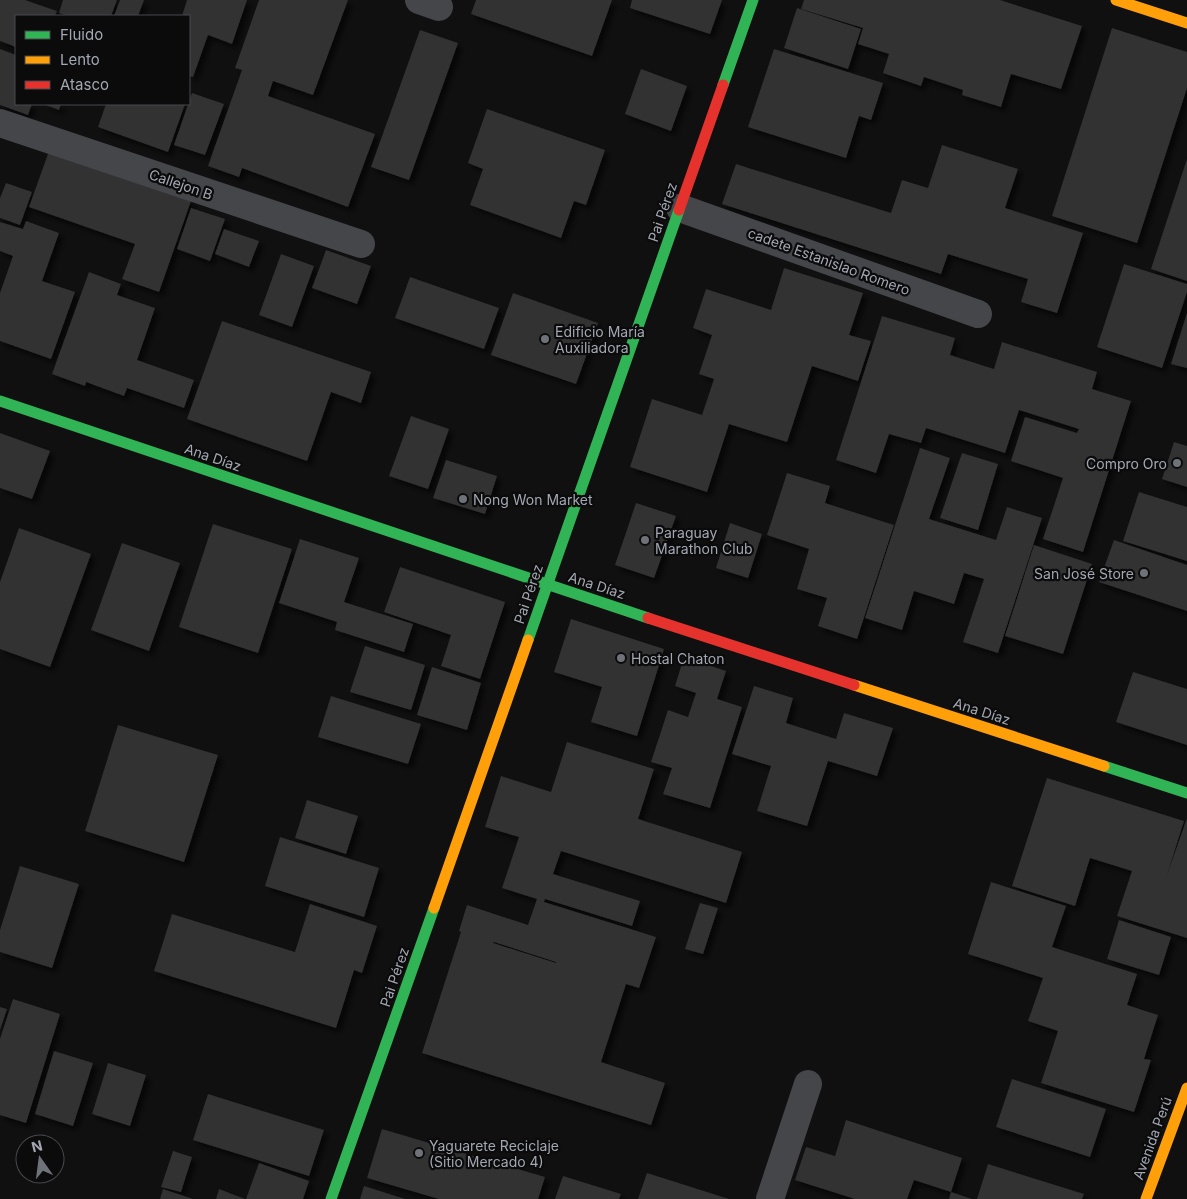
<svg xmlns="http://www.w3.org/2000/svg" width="1187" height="1199" font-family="Inter,sans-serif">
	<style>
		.building { fill: #313133; fill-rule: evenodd; filter: url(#shadow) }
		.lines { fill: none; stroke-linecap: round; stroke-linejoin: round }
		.street { stroke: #45464a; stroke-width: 28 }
		.fast { stroke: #30b455; stroke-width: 11 }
		.slow { stroke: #ff9f0a; stroke-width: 11 }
		.jam { stroke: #e5322d; stroke-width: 11 }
		.poi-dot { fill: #707279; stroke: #0b0b0c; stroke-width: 2 }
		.labels { text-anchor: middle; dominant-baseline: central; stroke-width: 4.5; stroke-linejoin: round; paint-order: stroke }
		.street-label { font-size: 14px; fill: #a3a7b1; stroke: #0b0b0c }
		.poi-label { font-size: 14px; fill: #a3a7b1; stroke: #0b0b0c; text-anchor: start }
	</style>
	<defs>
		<filter id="shadow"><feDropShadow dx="4.5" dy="4.5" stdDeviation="2.5" flood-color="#0009"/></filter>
	</defs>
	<rect width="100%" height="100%" fill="#101011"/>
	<g class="building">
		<path d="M0 0H25L57 11 55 16H16V47L0 41Z"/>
		<path d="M63 0H117L111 16H68L59 13Z"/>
		<path d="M120 0H144L138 16H114Z"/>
		<path d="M187 0H247L232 44 208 35 193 77 189 76V16H182Z"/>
		<path d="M259 0H348L313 95 273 81 268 96 375 134 348 207 242 168 239 177 208 166 242 70 235 68Z"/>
		<path d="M476 0H612L592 56 471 14Z"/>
		<path d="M632 0H722L710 34 630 8Z"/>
		<path d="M804 0H1000L1082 26 1061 89 1011 74 1001 107 962 95 963 90 924 77 921 86 883 73 889 54 858 44 863 28 801 9Z"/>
		<path d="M797 8 861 29 848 69 784 48Z"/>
		<path d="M1112 28 1187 52V88L1137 243 1052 216Z"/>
		<path d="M420 30 458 43 409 180 371 167Z"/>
		<path d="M0 49 16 55V104H32L28 115 0 105Z"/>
		<path d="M774 49 883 83 871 120 859 116 846 158 748 127Z"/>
		<path d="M641 69 687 86 671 131 625 114Z"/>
		<path d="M192 93 224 104 205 155 174 145Z"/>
		<path d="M43 104H61L59 110Z"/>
		<path d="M106 104H185L168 152 98 127Z"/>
		<path d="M487 109 605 150 586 205 574 201 561 238 470 205 483 169 468 163Z"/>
		<path d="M942 145 1018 169 1005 208 1083 233 1057 313 1021 302 1028 279 948 254 941 274 722 204 736 164 891 213 902 180 928 188Z"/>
		<path d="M49 151 191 201 159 292 122 279 135 244 29 207Z"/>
		<path d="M1187 159V281L1151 269Z"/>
		<path d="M6 183 32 192 20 225 0 218V198Z"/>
		<path d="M191 208 225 219 210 261 177 249Z"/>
		<path d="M26 221 59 233 42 281 75 292 51 359 0 341V293L13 256 0 251V222L23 229Z"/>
		<path d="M224 229 259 241 249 267 215 254Z"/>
		<path d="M326 250 371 266 357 304 312 288Z"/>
		<path d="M281 254 314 266 292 327 259 315Z"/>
		<path d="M1124 264 1187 284V292L1162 368 1097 347Z"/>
		<path d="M784 268 863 293 849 335 871 341 858 381 812 366 787 442 729 424 707 492 630 467 652 399 702 415 714 379 699 374 712 335 693 328 706 289 771 310Z"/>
		<path d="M89 272 121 284 117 295 155 308 137 360 194 380 184 408 127 388 124 396 86 382 85 386 52 374Z"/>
		<path d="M410 277 499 308 484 349 395 318Z"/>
		<path d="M513 293 598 323 576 384 491 355Z"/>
		<path d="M1187 313V368L1171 364Z"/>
		<path d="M882 316 955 338 950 355 994 369 1002 342 1097 372 1092 389 1131 401 1083 552 1043 539 1063 478 1011 461 1025 417 1077 433 1079 429 1019 410 1005 453 926 428 921 443 889 434 876 473 836 460Z"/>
		<path d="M222 321 371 372 361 403 331 392 307 461 187 419Z"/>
		<path d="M411 416 449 429 428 489 389 476Z"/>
		<path d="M0 433 50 451 32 499 0 488Z"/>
		<path d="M1174 442 1187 446V487L1162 479Z"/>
		<path d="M920 448 950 458 929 519 996 540 1007 507 1042 518 998 653 963 642 984 579 964 573 954 604 914 591 902 630 865 618Z"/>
		<path d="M962 453 998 464 978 530 940 518Z"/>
		<path d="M446 460 497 476 485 514 433 498Z"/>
		<path d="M787 473 830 486 825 503 894 525 857 639 818 626 827 598 797 589 809 549 767 535Z"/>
		<path d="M1139 492 1187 507V561L1123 541Z"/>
		<path d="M636 503 676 516 654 578 615 565Z"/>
		<path d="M730 523 762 534 748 578 716 568Z"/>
		<path d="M213 524 292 549 258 653 179 627Z"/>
		<path d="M19 528 91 554 50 667 0 649V582Z"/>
		<path d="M300 539 359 558 344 602 413 624 404 652 335 630 337 622 279 603Z"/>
		<path d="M1114 540 1187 565V611L1099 582Z"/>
		<path d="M122 543 180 563 149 651 91 630Z"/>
		<path d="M1034 545 1092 564 1063 654 1005 636Z"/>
		<path d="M400 567 505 602 480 679 441 666 451 635 384 612Z"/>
		<path d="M571 619 664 649 637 736 591 722 602 687 554 672Z"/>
		<path d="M365 646 425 665 411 710 350 692Z"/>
		<path d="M684 657 726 671 717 699 742 707 710 808 663 794 672 768 651 762 668 710 688 717 696 693 675 686Z"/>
		<path d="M432 667 481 683 467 730 417 715Z"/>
		<path d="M1133 672 1187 689V745L1116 722Z"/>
		<path d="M754 686 793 698 786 723 836 739 844 713 893 728 877 776 828 761 807 826 757 811 771 766 732 754Z"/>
		<path d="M331 696 421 724 408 764 318 737Z"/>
		<path d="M118 725 218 755 184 862 85 831Z"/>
		<path d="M567 742 654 769 638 819 742 852 726 903 561 851 553 874 640 901 632 926 545 899 544 902 656 937 639 988 626 984 601 1062 665 1083 651 1125 422 1053 461 932 459 931 467 905 528 925 537 899 502 888 519 837 485 827 501 776 551 792ZM493 943 494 942 556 962V963Z"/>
		<path d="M1047 778 1184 821 1167 875 1187 818V938L1117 916 1132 871 1090 858 1075 906 1012 886Z"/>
		<path d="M307 800 358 816 346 854 295 838Z"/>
		<path d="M280 837 379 868 364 917 265 886Z"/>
		<path d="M20 866 79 884 52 968 0 952V930Z"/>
		<path d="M991 882 1066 906 1052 947 1137 974 1127 1005 1158 1015 1144 1059 1151 1060 1134 1112 1041 1083 1058 1031 1028 1021 1043 978 968 954Z"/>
		<path d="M700 903 718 908 703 954 685 949Z"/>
		<path d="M310 904 377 926 362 973 354 970 336 1028 154 971 172 914 295 952Z"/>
		<path d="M1119 920 1171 937 1159 975 1107 959Z"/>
		<path d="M13 999 60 1014 26 1123 0 1115V1039Z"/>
		<path d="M0 1007 7 1009 0 1030Z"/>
		<path d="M54 1051 93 1063 73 1126 35 1114Z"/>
		<path d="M108 1063 146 1075 130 1126 92 1114Z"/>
		<path d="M1012 1079 1106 1109 1090 1157 996 1127Z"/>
		<path d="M208 1094 324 1130 309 1176 193 1140Z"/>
		<path d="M846 1120 962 1158 951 1192 914 1180 907 1199H855L795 1180 806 1147 835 1156Z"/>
		<path d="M382 1129 545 1177 538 1199H439L367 1178Z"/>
		<path d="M173 1151 192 1157 181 1192 161 1187Z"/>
		<path d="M259 1163 309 1181 303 1199H246Z"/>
		<path d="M988 1164 1084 1194 1082 1199H977Z"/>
		<path d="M647 1173 729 1199H638Z"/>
		<path d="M563 1176 621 1194 619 1199H555Z"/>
		<path d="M364 1186 405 1199H360Z"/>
		<path d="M163 1189 193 1199H160Z"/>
		<path d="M219 1189 245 1199H216Z"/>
		<path d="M951 1192 972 1199H949Z"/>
	</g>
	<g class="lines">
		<g class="street">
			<path d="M419 0 439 7"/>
			<path d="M0 123 361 244"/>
			<path d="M680 208 978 314"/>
			<path d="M770 1199 808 1084"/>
		</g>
		<g class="fast">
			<path d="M723 85 753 0"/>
			<path d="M0 401 648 618"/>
			<path d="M528 640 679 210"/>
			<path d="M1104 766 1187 793"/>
			<path d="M331 1199 434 908"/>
		</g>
		<g class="slow">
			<path d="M1116 0 1187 23"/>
			<path d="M854 685 1104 766"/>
			<path d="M434 908 528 640"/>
			<path d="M1146 1199 1187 1088"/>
		</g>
		<g class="jam">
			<path d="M679 210 723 85"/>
			<path d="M648 618 854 685"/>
		</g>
	</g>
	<g class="poi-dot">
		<circle cx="545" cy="339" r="5"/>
		<circle cx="1177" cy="463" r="5"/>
		<circle cx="463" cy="499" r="5"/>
		<circle cx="645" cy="540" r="5"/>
		<circle cx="1144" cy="573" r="5"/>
		<circle cx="621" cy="658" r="5"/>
		<circle cx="419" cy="1153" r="5"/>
	</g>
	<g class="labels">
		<g class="street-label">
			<text transform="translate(181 184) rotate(19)">Callejon B</text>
			<text transform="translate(662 212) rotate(-71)">Pai Pérez</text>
			<text transform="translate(829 261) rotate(20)">cadete Estanislao Romero</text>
			<text transform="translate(213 457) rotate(19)">Ana Díaz</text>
			<text transform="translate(597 585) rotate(18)">Ana Díaz</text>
			<text transform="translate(528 594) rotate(-71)">Pai Pérez</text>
			<text transform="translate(982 711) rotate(18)">Ana Díaz</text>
			<text transform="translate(394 977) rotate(-71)">Pai Pérez</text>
			<text transform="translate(1152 1138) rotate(-70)">Avenida Perú</text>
		</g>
		<g class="poi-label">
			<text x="555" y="331">Edificio María<tspan x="555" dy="16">Auxiliadora</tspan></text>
			<text x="1167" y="463" text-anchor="end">Compro Oro</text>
			<text x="473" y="499">Nong Won Market</text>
			<text x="655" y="532">Paraguay<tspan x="655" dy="16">Marathon Club</tspan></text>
			<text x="1134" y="573" text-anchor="end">San José Store</text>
			<text x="631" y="658">Hostal Chaton</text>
			<text x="429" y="1145">Yaguarete Reciclaje<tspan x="429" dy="16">(Sitio Mercado 4)</tspan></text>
		</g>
	</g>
	<rect x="15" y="15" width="175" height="90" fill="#0b0b0c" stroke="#48494e"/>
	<rect x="25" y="31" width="25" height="8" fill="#30b455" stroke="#48494e"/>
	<text x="60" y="40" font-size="15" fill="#a3a7b1">Fluido</text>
	<rect x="25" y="56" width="25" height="8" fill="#ff9f0a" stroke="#48494e"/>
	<text x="60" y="65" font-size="15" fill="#a3a7b1">Lento</text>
	<rect x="25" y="81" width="25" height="8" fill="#e5322d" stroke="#48494e"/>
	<text x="60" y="90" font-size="15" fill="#a3a7b1">Atasco</text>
	<g transform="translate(40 1159) rotate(346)"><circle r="24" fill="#0b0b0c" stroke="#48494e"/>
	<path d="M0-4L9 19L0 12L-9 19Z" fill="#707279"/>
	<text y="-8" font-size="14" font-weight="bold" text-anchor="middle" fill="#a3a7b1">N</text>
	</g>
</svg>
